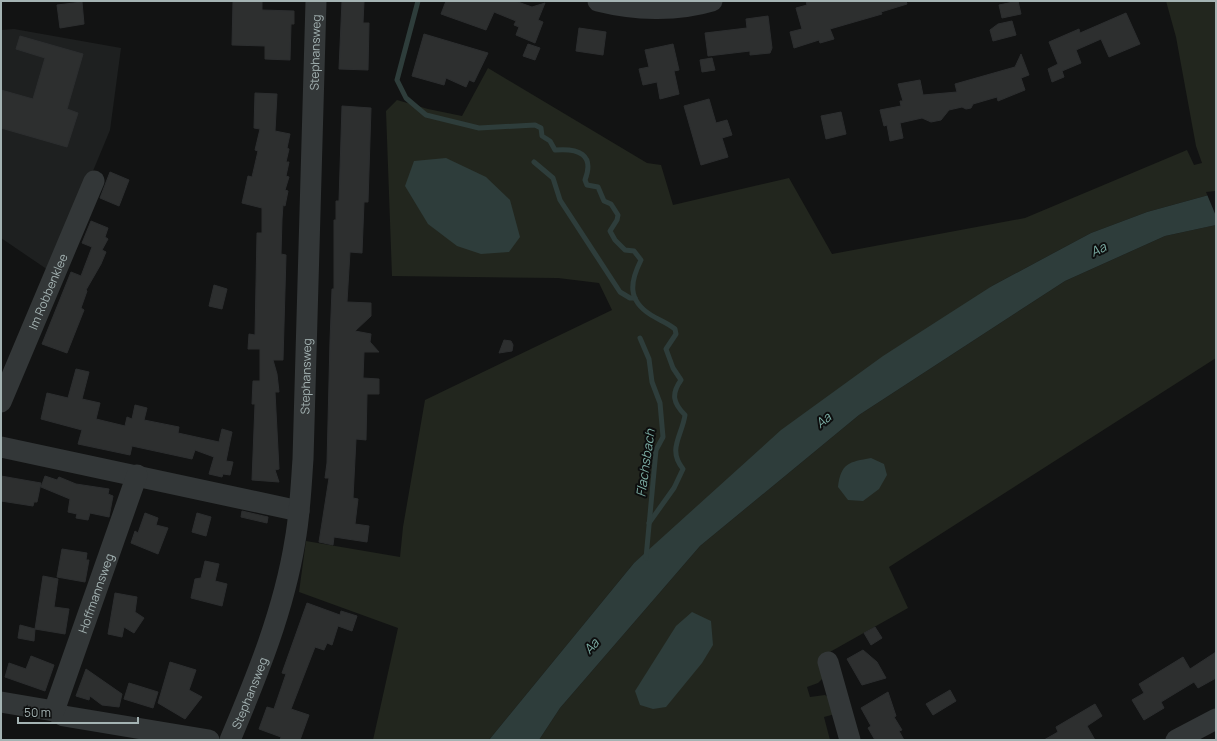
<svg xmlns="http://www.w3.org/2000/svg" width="1217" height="741" font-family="Manrope,sans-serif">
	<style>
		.built { fill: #1e2020 }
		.green { fill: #22261e }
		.water { fill: #2e3d3b }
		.pier { fill: #121313 }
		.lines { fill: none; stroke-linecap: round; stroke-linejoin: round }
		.stream { stroke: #2e3d3b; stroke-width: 5 }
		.building { fill: #2d2f2f; stroke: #2c2e2f }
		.minor { stroke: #333738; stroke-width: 21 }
		.labels { text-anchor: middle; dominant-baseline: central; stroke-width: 4; stroke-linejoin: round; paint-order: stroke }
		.street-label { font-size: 12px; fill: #a4b3b3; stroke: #0d0e0e }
		.water-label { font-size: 13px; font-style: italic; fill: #7cada4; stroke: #0d0e0e }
	</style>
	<rect width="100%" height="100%" fill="#121313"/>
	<path class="built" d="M14 29 121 48 110 130 51 272 1 238V30Z"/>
	<g class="green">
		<path d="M1166 1H1216V193L1147 212 1091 233 992 286 634 563 489 740H373L398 628 299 592 306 541 400 557 403 527 425 400 612 310 599 283 558 278 392 276 386 111 397 100 428 109 462 116 488 68 647 163 661 165 673 205 789 178 832 254 1025 218 1187 150 1194 165 1202 163 1196 146 1176 37Z"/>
		<path d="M1216 225V358L889 567 908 608 821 657 823 678 818 683 807 687 810 697 825 695 832 700 835 714 824 717 830 740H539L560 708 700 546 859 415 1065 281 1165 236Z"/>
	</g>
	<g class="water">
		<path d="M446 158 486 177 510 200 520 237 509 252 481 254 457 246 428 224 405 186 414 161Z"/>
		<path d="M1216 193V225L1165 236 1065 281 859 415 700 546 560 708 539 740H489L634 563 781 430 883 356 992 286 1091 233 1147 212Z"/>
		<path d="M871 458 884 464 887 475 879 489 863 501 848 500 838 487C841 463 849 462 871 458Z"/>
		<path d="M692 612 711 621 713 645 702 663 666 707 653 709 640 705 635 691 676 626Z"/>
	</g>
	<path class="pier" d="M1215 191 1216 194V216L1206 192Z"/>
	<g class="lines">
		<g class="stream">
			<path d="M418 1 397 80 406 98 426 115 479 128 535 125 541 128 542 136 550 141 555 150C578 148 595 154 585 180L587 185 598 187 604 201 611 204 618 215 617 220 610 231 615 240 625 250 634 251 641 260C630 282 627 300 651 315 659 320 668 323 675 329L676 334 666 349 673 368 681 380C671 394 673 403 685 415 682 436 667 449 683 469L674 488 649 523"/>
			<path d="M534 162 553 178 560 200 620 292 630 298H635"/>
			<path d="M640 338 649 359 652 382 660 403 663 437 656 450 646 558"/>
		</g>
	</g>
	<g class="building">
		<path d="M233 1H262V10L294 11V24H291L290 60 265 59V46L232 45Z"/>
		<path d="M342 1H364L363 23H369L368 70 339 69Z"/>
		<path d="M446 1H515L532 7 545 3 538 20 543 22 535 43 516 35 519 27 514 25 516 21 494 12 486 30 441 14Z"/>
		<path d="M806 1H906L907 4 881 12 882 14 830 29 834 39 820 43 819 40 794 48 790 32 802 29 796 8 807 5Z"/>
		<path d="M1018 1 1021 14 1002 18 999 5Z"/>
		<path d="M82 2 84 24 60 28 57 5Z"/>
		<path d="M1126 13 1140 44 1109 57 1101 39 1076 50 1081 63 1062 71 1064 77 1052 82 1048 69 1058 64 1049 42 1079 29 1080 33Z"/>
		<path d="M768 16 772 48 770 53 750 55V51L708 56 705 33 747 28 746 19Z"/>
		<path d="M1012 21 1016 35 993 41 990 30 998 24Z"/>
		<path d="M579 28 606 32 603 55 576 51Z"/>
		<path d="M424 34 488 53 474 82 469 80 466 87 446 78 444 85 412 76Z"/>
		<path d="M20 36 83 54 67 109 78 113 67 147 1 128V90L33 99 45 58 16 49Z"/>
		<path d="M528 44 540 48 535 60 523 56Z"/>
		<path d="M673 44 679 70 674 71 679 94 660 99 657 82 643 85 639 69 649 67 645 50Z"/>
		<path d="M1021 54 1029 75 1021 78 1025 90 998 101 997 97 973 104 971 108 966 109 962 107 949 110 941 120 931 122 922 118 900 123 903 138 890 141 887 125 884 126 880 110 901 106 900 101H903L898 84 920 80 923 95 957 92 955 84 1015 67Z"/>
		<path d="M712 58 715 70 702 72 700 60Z"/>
		<path d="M255 93 277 94 275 131 290 134 287 148 289 149 286 162H289L286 176 289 177 285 190 288 191 285 206 283 205 282 219 281 254 286 255 283 360H273L277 374 279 392H275L279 469 275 470 279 482 252 480 255 404H252L253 381H260V349H248L249 334 255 335 257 233H262V208L242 203 248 176 252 177 258 151 255 150 260 129 254 128Z"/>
		<path d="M709 99 716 123 727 120 732 135 722 138 728 157 701 165 684 106Z"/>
		<path d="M342 106 371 108 368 202H364L362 253 350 252 347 302 371 303V316L355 331 371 334 370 342 379 352H364L363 378 379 379V394H367L366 440 356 439 353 498 358 499 355 524 369 526 367 542 334 537 333 545 319 542 329 478H325L327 463 330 341 332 289H334V220H336V201H339Z"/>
		<path d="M841 112 846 134 826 139 821 116Z"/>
		<path d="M110 172 129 180 119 206 100 198Z"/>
		<path d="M91 221 108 228 105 237 108 239 102 250 106 252 101 264 86 290 87 291 81 308 84 310 67 353 42 344 71 272 81 276 92 247 82 243Z"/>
		<path d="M214 285 227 289 222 309 209 306Z"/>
		<path d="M504 340 511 341 513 345 512 351 499 353Z"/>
		<path d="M76 369 89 372 82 399 100 403 96 419 125 426 127 417 132 419 135 405 147 408 144 420 179 427 178 433 219 442 222 429 232 432 226 461 233 462 230 475 223 474 222 477 209 474 214 457 195 450 192 459 132 446 130 455 78 444 82 430 41 419 47 393 68 398Z"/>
		<path d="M1 476 41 483 37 502H34L33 506 1 501Z"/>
		<path d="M45 476 57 480 59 477 76 484 109 489 108 494 113 496 109 517 90 513 88 520 76 518 77 514 68 512 70 499 41 487Z"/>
		<path d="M242 511 268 517 267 523 241 517Z"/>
		<path d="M145 513 158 518 156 525 168 528 158 554 131 543 135 531 138 533Z"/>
		<path d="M197 513 211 517 206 536 192 532Z"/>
		<path d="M62 549 87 553 86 560H89L85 582 57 577Z"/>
		<path d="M205 561 219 564 215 581 227 584 222 606 191 598 195 579 201 578Z"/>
		<path d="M43 576 58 579 54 607 69 609 65 634 35 629Z"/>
		<path d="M115 593 137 597 135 612 144 618 134 633 124 627 122 637 108 634Z"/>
		<path d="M307 603 340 615 341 611 357 616 352 631 338 626 332 645 327 643 324 650 315 647 291 709 309 715 300 740H280L281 737 259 729 267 707 274 709 286 674 282 673Z"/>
		<path d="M20 625 35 629 34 641 18 638Z"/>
		<path d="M875 627 882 638 871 645 864 633Z"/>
		<path d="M863 650 877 662 886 678 862 685 847 659Z"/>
		<path d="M1216 652V678L1198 688 1194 682 1161 702 1164 708 1144 720 1132 700 1144 693 1139 684 1183 657 1190 669Z"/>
		<path d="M31 656 54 665 45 691 5 677 9 663 26 669Z"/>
		<path d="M170 662 196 670 189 690 202 697 185 719 158 703Z"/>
		<path d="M86 669 122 694 119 707 102 705 90 696 89 700 76 696Z"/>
		<path d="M129 683 158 692 153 708 124 699Z"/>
		<path d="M950 690 956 701 933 715 926 704Z"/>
		<path d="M888 692 896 716 894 717 902 730 899 731 904 740H875L868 728 871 726 861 708Z"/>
		<path d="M1095 704 1102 716 1087 726 1095 740H1044L1058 732 1056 727Z"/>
	</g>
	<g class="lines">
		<g class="minor">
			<path d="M598 1C634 10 676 12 712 1"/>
			<path id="s1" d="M1 402 94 181"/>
			<path d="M1 447 299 511"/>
			<path d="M828 662 850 740"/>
			<path d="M1 702 54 711 64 716 209 740"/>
			<path id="s2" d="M54 711 137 475"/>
			<path id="s3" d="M230 740C257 676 284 610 295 541 300 514 301 487 303 459L316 1"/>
			<path d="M1176 740 1216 719"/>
		</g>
	</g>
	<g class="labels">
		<g class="street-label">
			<text stroke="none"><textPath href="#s3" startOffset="699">Stephansweg</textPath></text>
			<text stroke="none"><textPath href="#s1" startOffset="120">Im Robbenklee</textPath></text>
			<text stroke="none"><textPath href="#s3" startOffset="375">Stephansweg</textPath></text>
			<text stroke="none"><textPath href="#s2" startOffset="125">Hoffmannsweg</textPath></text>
			<text stroke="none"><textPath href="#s3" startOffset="51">Stephansweg</textPath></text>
		</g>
		<g class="water-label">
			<text transform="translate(1098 249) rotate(-26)">Aa</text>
			<text transform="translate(823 420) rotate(-39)">Aa</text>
			<text transform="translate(645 463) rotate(-82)">Flachsbach</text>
			<text transform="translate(591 646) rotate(-49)">Aa</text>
		</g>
	</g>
	<rect width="1217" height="741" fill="none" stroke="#a4b3b3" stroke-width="4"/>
	<path d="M18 717v6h120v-6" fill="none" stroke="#a4b3b3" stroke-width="2"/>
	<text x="24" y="717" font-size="12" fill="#a4b3b3" stroke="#0d0e0e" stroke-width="3" paint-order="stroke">50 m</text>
</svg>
